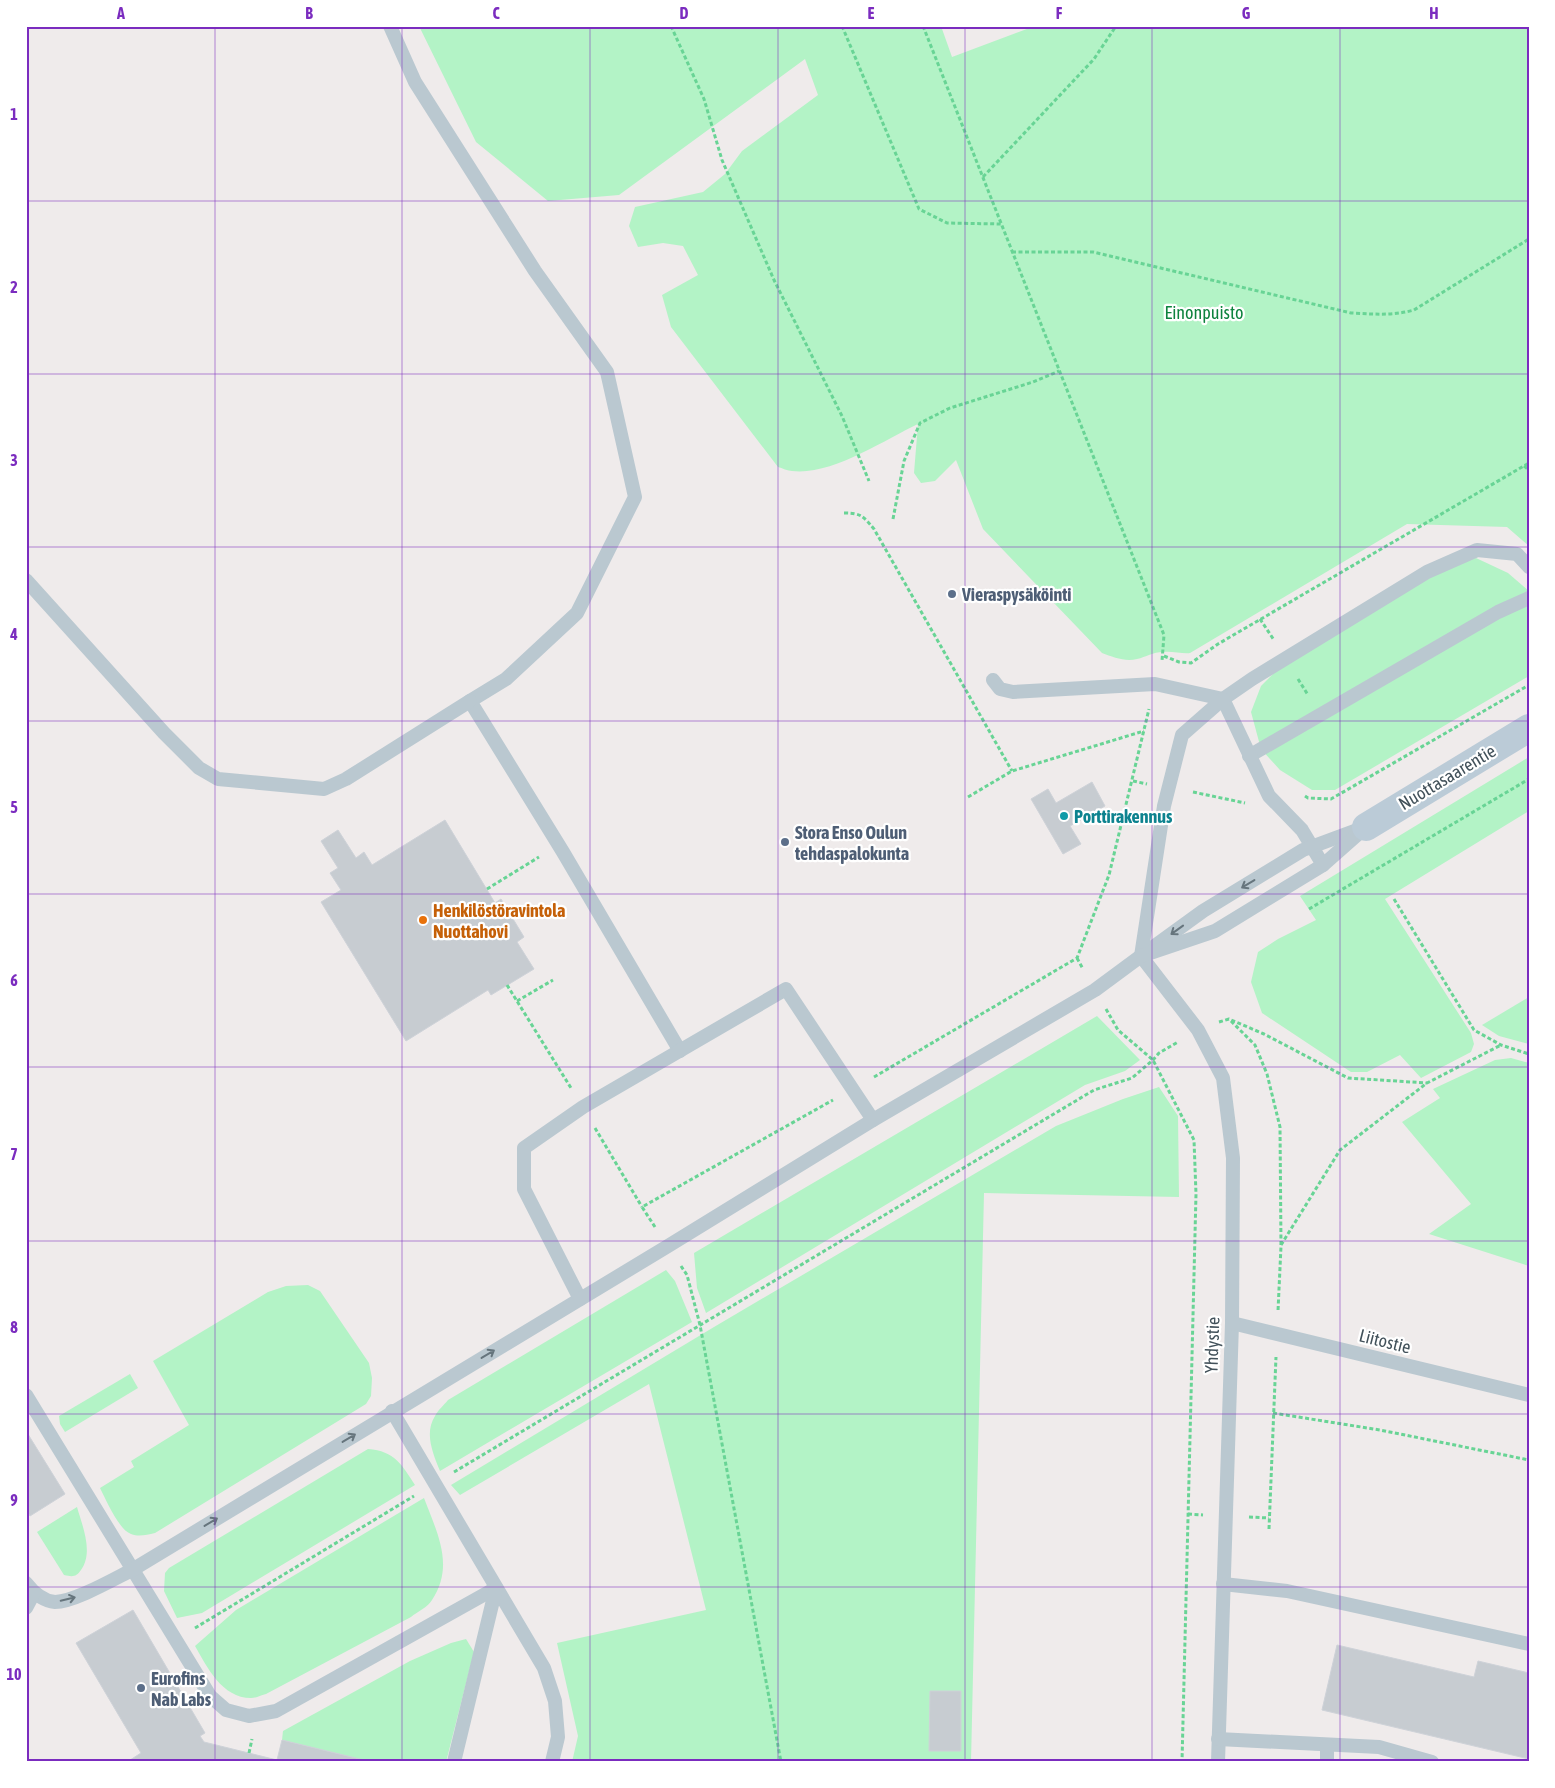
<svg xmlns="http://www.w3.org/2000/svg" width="1555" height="1788" font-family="'Asap Condensed',sans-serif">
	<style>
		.green { fill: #b3f3c6 }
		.building { fill: #c7ccd1; stroke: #ced2d8 }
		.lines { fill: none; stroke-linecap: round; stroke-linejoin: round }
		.path { stroke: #68d495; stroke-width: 3; stroke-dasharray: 4 2.5; stroke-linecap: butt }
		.lane { stroke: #bac8d0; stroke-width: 14 }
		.secondary { stroke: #bbcbd7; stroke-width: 28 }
		.oneway { stroke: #66757d }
		.grid { fill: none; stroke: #7b2cbf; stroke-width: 1; stroke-opacity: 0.55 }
		.service-dot { fill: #5c6f8a; stroke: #fff; stroke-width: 2 }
		.culture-dot { fill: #0f9aa8; stroke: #fff; stroke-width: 2 }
		.food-dot { fill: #e8710a; stroke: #fff; stroke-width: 2 }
		.labels { text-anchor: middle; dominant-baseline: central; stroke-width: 4.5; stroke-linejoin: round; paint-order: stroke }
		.park-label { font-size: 18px; fill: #0d823d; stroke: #fff }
		.service-label { font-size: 18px; font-weight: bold; fill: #4e5e75; stroke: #fff; text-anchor: start }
		.street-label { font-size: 18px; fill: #42515a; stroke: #fff }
		.culture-label { font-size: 18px; font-weight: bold; fill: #0d838f; stroke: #fff; text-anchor: start }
		.food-label { font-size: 18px; font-weight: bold; fill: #c56008; stroke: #fff; text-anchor: start }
		.neatline { fill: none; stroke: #7b2cbf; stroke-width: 2 }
		.grid-label { font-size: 16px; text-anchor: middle; font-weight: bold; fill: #7b2cbf }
	</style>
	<rect width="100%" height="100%" fill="#efebeb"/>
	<g class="green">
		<path d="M419 26H941L952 57 1035 26H1529V546L1507 527 1407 524 1190 653C1183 654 1172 651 1163 652 1153 652 1146 657 1137 659 1125 662 1113 657 1102 653L983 529 956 460 935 481 921 483 914 473 918 424C884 440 831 476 792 471 788 471 782 468 778 467L671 327 662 295 698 275 683 246 663 243 638 247 629 226 635 207 703 192 725 174 742 151 818 95 805 59 619 195 548 201 476 142Z"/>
		<path d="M1476 558 1508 573 1529 591V676L1335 790H1312L1280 770 1261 749 1251 712 1261 686 1281 666 1428 565Z"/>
		<path d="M1529 757V811L1385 899 1471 1033 1474 1044 1471 1052 1421 1078 1400 1055 1367 1072H1351L1262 1013 1251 982 1258 952 1278 939 1316 920 1300 896Z"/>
		<path d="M1529 997V1044L1499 1036 1482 1025Z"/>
		<path d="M1097 1016 1140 1060 1125 1071 1085 1085 706 1313 697 1288 694 1253Z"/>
		<path d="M1511 1058 1529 1063V1266L1429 1234 1471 1204 1402 1122 1440 1098 1433 1089 1495 1060Z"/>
		<path d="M1159 1087 1178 1116 1179 1197 984 1193 971 1762H572L578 1736 557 1643 706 1610 649 1384 460 1495 451 1485 714 1327 1056 1126 1123 1099Z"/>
		<path d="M666 1270 675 1281 692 1322 440 1471C433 1454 424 1433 435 1416 438 1410 444 1405 448 1400Z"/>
		<path d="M308 1285 320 1291 369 1363 372 1378 371 1396 366 1404 155 1533C146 1535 139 1537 131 1534 119 1530 106 1500 100 1488L134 1467 131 1461 189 1425 153 1361 268 1292 286 1286Z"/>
		<path d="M130 1374 138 1388 65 1432 60 1424 59 1416Z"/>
		<path d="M368 1449C395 1451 402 1465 415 1485L202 1613 177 1618 164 1591 165 1573 169 1568Z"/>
		<path d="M424 1498C437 1533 455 1565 432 1600 428 1607 417 1612 411 1617L266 1694C262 1695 256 1698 251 1698 222 1698 207 1667 195 1646L236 1610Z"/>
		<path d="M77 1507C82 1525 94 1552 81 1570 76 1577 73 1577 64 1575L37 1532Z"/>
		<path d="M466 1639 474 1652 446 1762H372L282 1740 283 1731 410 1661 451 1643Z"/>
	</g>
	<g class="building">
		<path d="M1092 782 1105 806 1070 826 1081 844 1063 854 1031 799 1048 789 1056 803Z"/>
		<path d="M445 820 495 903 501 899 524 937 517 942 534 969 491 995 488 990 406 1041 321 902 341 890 330 873 338 868 321 841 338 830 356 858 364 852 372 865Z"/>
		<path d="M26 1431 65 1494 30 1516 26 1509Z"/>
		<path d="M133 1610 205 1733 200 1736 204 1742 277 1760 282 1740 372 1762H127L141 1753 76 1643Z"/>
		<path d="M1337 1645 1474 1677 1478 1661 1529 1673V1759L1322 1710Z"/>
		<path d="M930 1691H961V1751H929Z"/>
	</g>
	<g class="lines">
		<g class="path">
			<path d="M671 26 704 99 722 160 774 280 842 416 869 481"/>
			<path d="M842 26 919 209 947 223 1001 224"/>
			<path d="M923 26 1164 635 1162 661"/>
			<path d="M983 177 1094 59 1116 26"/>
			<path d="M1012 252H1093L1351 313C1373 314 1393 316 1414 310L1529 239"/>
			<path d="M1524 466 1529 470"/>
			<path d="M844 513C861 513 863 516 874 529L1012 771"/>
			<path d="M893 519 904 461 920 423 950 408 1033 382 1059 371"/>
			<path d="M1260 619 1274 640"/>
			<path d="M1164 656 1179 662 1191 663 1218 644 1529 463"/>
			<path d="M1298 679 1308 695"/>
			<path d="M1133 781 1147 784"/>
			<path d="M1193 792 1245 803"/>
			<path d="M1305 796 1308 798 1331 799 1529 685"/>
			<path d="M968 797 1012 771 1144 731"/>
			<path d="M487 889 539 857"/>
			<path d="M1394 899 1474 1030 1501 1045 1529 1054"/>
			<path d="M1309 909 1529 779"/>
			<path d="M1077 958 1083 969"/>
			<path d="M507 985 571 1088"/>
			<path d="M517 1001 553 980"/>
			<path d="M1106 1009 1118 1030 1153 1060 1194 1140 1196 1194 1182 1762"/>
			<path d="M1231 1021 1255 1045 1267 1074 1280 1127 1281 1246 1278 1311"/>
			<path d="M1219 1022 1229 1019 1264 1034 1348 1078 1427 1083"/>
			<path d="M874 1077 1077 958 1109 875 1149 709"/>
			<path d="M595 1128 642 1207"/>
			<path d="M655 1227 642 1207 833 1100"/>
			<path d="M1281 1245 1340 1150 1427 1083 1501 1045"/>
			<path d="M681 1266 687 1275 700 1325 781 1762"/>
			<path d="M1273 1413 1380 1430 1529 1460"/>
			<path d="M454 1472 1094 1090 1132 1078 1153 1060 1159 1053 1178 1042"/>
			<path d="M1188 1514 1203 1515"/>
			<path d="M1249 1517 1269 1518"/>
			<path d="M1269 1529 1276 1357"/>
			<path d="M195 1628 414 1496"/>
			<path d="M249 1753 252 1739"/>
		</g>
		<g class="lane">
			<path d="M390 26 415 82 535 271 607 372 635 497 577 613 506 679 470 701 563 852 680 1051"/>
			<path d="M26 580 164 733 199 768 218 779 324 789 346 779 470 701"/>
			<path d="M993 680 1000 689 1013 692 1155 684 1223 699"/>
			<path d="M1249 756 1498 612 1529 598"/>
			<path d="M1323 865 1302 830 1269 796 1223 699 1252 679 1427 572 1477 550 1517 554 1529 567"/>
			<path d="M1152 948 1203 911 1303 850 1357 830"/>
			<path d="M1141 956 1198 1030 1223 1078 1233 1158 1232 1323 1218 1762"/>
			<path d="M1141 956 1164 806 1182 735 1223 699"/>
			<path d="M580 1299 524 1189V1148L583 1107 786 989 873 1120"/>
			<path d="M1232 1323 1529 1395"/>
			<path d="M26 1395 210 1696 226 1710 249 1716 276 1711 496 1588"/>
			<path d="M392 1411 544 1668 555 1701 558 1737 552 1762"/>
			<path d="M26 1583C33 1592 43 1601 55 1602 74 1602 114 1579 132 1570L668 1246 873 1120 1095 990 1141 956 1215 931 1323 865 1366 827"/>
			<path d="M1223 1584 1287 1591 1529 1644"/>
			<path d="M26 1608 34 1593"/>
			<path d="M1218 1739 1379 1747 1432 1762"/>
			<path d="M454 1762 496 1588"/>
			<path d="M1327 1762V1745"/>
		</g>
		<path class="secondary" d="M1366 827 1529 728"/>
	</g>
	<defs><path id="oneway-shaft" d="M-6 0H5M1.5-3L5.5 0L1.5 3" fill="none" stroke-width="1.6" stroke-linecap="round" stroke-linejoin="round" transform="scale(1.25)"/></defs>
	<g class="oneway">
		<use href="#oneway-shaft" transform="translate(1248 884) rotate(149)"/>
		<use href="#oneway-shaft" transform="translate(1177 930) rotate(144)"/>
		<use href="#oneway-shaft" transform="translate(488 1354) rotate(-31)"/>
		<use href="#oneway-shaft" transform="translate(349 1438) rotate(-31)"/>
		<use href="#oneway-shaft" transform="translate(211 1522) rotate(-31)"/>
		<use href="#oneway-shaft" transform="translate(68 1599) rotate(-13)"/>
	</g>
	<path class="grid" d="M215 26V1762M402 26V1762M590 26V1762M778 26V1762M965 26V1762M1152 26V1762M1340 26V1762M26 201H1529M26 374H1529M26 547H1529M26 721H1529M26 894H1529M26 1067H1529M26 1241H1529M26 1414H1529M26 1587H1529"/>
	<g class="service-dot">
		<circle cx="952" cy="594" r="5"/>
		<circle cx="785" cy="842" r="5"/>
		<circle cx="141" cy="1688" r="5"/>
	</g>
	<circle class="culture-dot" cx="1064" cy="816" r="5"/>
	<circle class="food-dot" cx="423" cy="920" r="5"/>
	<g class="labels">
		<g class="park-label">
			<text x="1204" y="312">Einonpuisto</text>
		</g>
		<g class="service-label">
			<text x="962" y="594">Vieraspysäköinti</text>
			<text x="795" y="832">Stora Enso Oulun<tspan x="795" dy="21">tehdaspalokunta</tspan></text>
			<text x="151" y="1678">Eurofins<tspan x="151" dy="21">Nab Labs</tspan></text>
		</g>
		<g class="street-label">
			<text transform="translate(1447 777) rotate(-31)">Nuottasaarentie</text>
			<text transform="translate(1385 1341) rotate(14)">Liitostie</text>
			<text transform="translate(1212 1345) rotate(-88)">Yhdystie</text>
		</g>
		<g class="culture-label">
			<text x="1074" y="816">Porttirakennus</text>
		</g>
		<g class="food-label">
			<text x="433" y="910">Henkilöstöravintola<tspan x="433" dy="21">Nuottahovi</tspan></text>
		</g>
	</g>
	<rect width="1555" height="1788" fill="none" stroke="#ffffff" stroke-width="55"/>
	<rect x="28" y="28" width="1500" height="1732" class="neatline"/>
	<g class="grid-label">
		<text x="121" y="19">A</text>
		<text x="309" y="19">B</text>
		<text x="496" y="19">C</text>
		<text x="684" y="19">D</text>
		<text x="871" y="19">E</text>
		<text x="1059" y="19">F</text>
		<text x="1246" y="19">G</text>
		<text x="1434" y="19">H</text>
		<text x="14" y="120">1</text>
		<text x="14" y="293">2</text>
		<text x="14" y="466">3</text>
		<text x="14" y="640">4</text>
		<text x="14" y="813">5</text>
		<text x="14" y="986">6</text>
		<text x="14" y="1160">7</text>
		<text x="14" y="1333">8</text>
		<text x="14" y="1506">9</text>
		<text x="14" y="1680">10</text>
	</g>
</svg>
